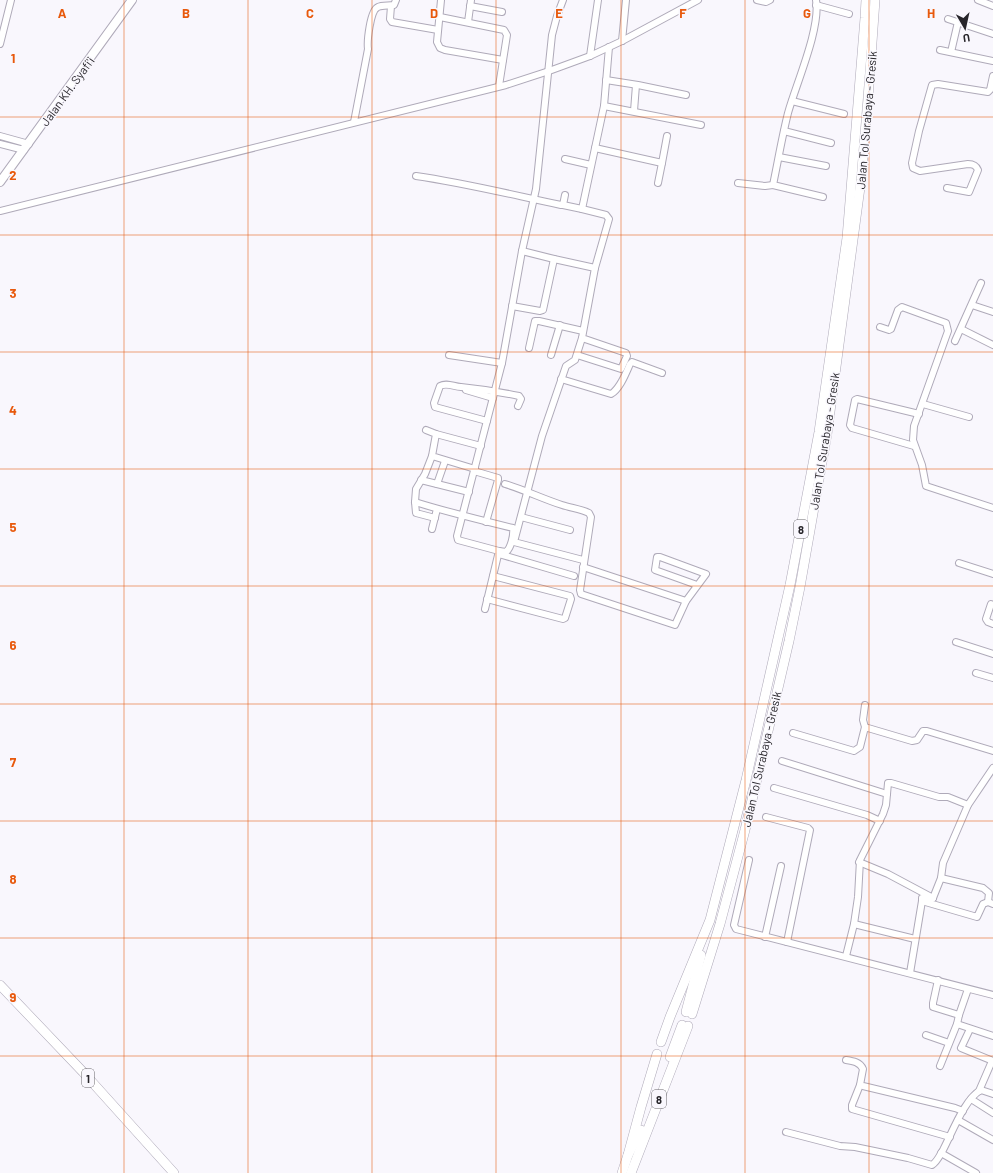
<svg xmlns="http://www.w3.org/2000/svg" width="993" height="1173" font-family="Barlow,sans-serif">
	<style>
		.lines { fill: none; stroke-linecap: round; stroke-linejoin: round }
		.minor-casing { stroke: #afaab9; stroke-width: 8 }
		.major-casing { stroke: #afaab9; stroke-width: 10 }
		.highway-casing { stroke: #afaab9; stroke-width: 10 }
		.minor { stroke: #fff; stroke-width: 6 }
		.major { stroke: #fff; stroke-width: 8 }
		.highway { stroke: #fff; stroke-width: 9 }
		.grid { fill: none; stroke: #e8590c; stroke-width: 1; stroke-opacity: 0.55 }
		.labels { text-anchor: middle; dominant-baseline: central; stroke-width: 3; stroke-linejoin: round; paint-order: stroke }
		.shield { fill: #f9f7fd; stroke: #666469; stroke-width: 1 }
		.shield-label { font-size: 11px; font-weight: bold; fill: #27252a }
		.street-label { font-size: 12px; fill: #27252a; stroke: #f9f7fd }
		.grid-label { font-size: 13px; text-anchor: middle; font-weight: bold; fill: #e8590c; stroke: #f9f7fd; stroke-width: 3; stroke-linejoin: round; paint-order: stroke }
	</style>
	<rect width="100%" height="100%" fill="#f9f7fd"/>
	<g class="lines">
		<g class="minor-casing">
			<g id="minor">
				<path d="M441 0 437 42 440 48 445 50 503 60"/>
				<path d="M757 0 766 2 770 0"/>
				<path d="M816 0C821 28 796 84 788 113 782 137 778 161 773 185L823 197"/>
				<path d="M978 0 993 6"/>
				<path d="M816 5 849 14"/>
				<path d="M391 6 390 19 392 22 438 30"/>
				<path d="M470 6 502 12"/>
				<path d="M440 17 504 30 507 35 499 86"/>
				<path d="M948 19 993 34"/>
				<path d="M468 22 471 0"/>
				<path d="M622 41 626 0"/>
				<path d="M0 44 11 0"/>
				<path d="M940 50 993 61"/>
				<path d="M951 52 958 22"/>
				<path d="M590 56 598 0"/>
				<path d="M606 80 638 85 686 95"/>
				<path d="M792 101 844 114"/>
				<path d="M604 106 701 125"/>
				<path d="M634 111 636 85"/>
				<path d="M354 122 368 49C367 42 370 10 378 7 382 5 389 6 394 5L396 0"/>
				<path d="M784 131 831 143"/>
				<path d="M0 136 29 144"/>
				<path d="M0 144 24 150"/>
				<path d="M595 148 662 163 667 136"/>
				<path d="M779 157 826 166"/>
				<path d="M565 159 591 165"/>
				<path d="M416 176C465 183 513 195 561 205H563L565 195"/>
				<path d="M658 183 662 163"/>
				<path d="M738 183 765 186 773 185"/>
				<path d="M947 188 969 192 978 170C976 165 973 164 968 164L920 171 913 168 912 163 919 131 932 85 938 84 988 92 990 90 993 76"/>
				<path d="M563 205 582 209"/>
				<path d="M0 211 506 85 549 71 590 56 622 41 698 0"/>
				<path d="M522 251 554 259"/>
				<path d="M972 305 993 312"/>
				<path d="M512 306 540 311 543 310 554 259 595 268"/>
				<path d="M880 327 889 330 891 329 898 310 902 307 946 323 948 331 914 426 913 440 922 465 926 486 993 508"/>
				<path d="M961 329 993 345"/>
				<path d="M582 338 575 360 566 366 542 436 514 542 583 560"/>
				<path d="M955 341 981 283"/>
				<path d="M529 348 535 321H539L583 331"/>
				<path d="M449 355 502 363"/>
				<path d="M551 355 560 325"/>
				<path d="M577 355 621 369 627 356 626 353 582 338 595 268 609 219 606 215 582 209 604 106 609 47"/>
				<path d="M561 379 611 394C620 389 626 373 630 364L632 362 662 373"/>
				<path d="M466 390 493 398"/>
				<path d="M923 404 969 417"/>
				<path d="M487 421 435 407 434 403 440 386C447 382 454 387 461 387 481 389 500 392 519 396L521 399 518 406"/>
				<path d="M426 430 436 434 432 456 475 469"/>
				<path d="M436 434 481 446"/>
				<path d="M914 446 852 428 850 425 855 400 857 399 919 414"/>
				<path d="M432 456 425 474 416 489 415 502 416 513 435 518"/>
				<path d="M474 471 498 478V480L486 522"/>
				<path d="M421 480 469 492"/>
				<path d="M437 484 445 461"/>
				<path d="M505 484C525 490 543 499 562 505 571 508 581 509 589 513L591 517 580 590 581 594 675 625 686 601 706 574 660 557H657L655 570 697 585"/>
				<path d="M415 502C447 512 480 520 513 528 514 535 511 548 506 552L499 551 458 540 457 536 502 363 522 251 536 189 552 35 557 16 563 0"/>
				<path d="M521 517 570 530"/>
				<path d="M432 529 437 509"/>
				<path d="M499 554 574 576"/>
				<path d="M959 563 993 574"/>
				<path d="M583 567 686 601"/>
				<path d="M487 599 563 619 565 618 571 599 570 596 493 576"/>
				<path d="M991 604 986 619 988 622 993 624"/>
				<path d="M485 609 499 551"/>
				<path d="M956 642 993 654"/>
				<path d="M976 673 993 678"/>
				<path d="M865 705 863 720 865 727 868 728 912 741 917 740 923 731H927L993 751"/>
				<path d="M793 733 854 751 860 747 865 727"/>
				<path d="M782 761 887 794"/>
				<path d="M774 788 867 815 880 821"/>
				<path d="M766 817 808 828 810 830 787 942"/>
				<path d="M749 860 734 925 736 929 993 995"/>
				<path d="M859 862 888 874 933 898"/>
				<path d="M941 878 983 888 989 893 988 902"/>
				<path d="M933 898 941 878 943 863 968 805 993 768"/>
				<path d="M933 898H922V901L977 917 983 904 988 902 993 904"/>
				<path d="M854 924 915 939"/>
				<path d="M765 937 781 866"/>
				<path d="M846 956 854 924 858 897 860 860 883 814 886 805 888 783H891L939 797H948L968 805"/>
				<path d="M910 973 922 901"/>
				<path d="M938 980 933 1003V1007L959 1015"/>
				<path d="M957 1024 993 1036"/>
				<path d="M970 1029 961 1048 993 1061"/>
				<path d="M926 1035 949 1043"/>
				<path d="M846 1060C853 1061 860 1062 863 1069L860 1085 863 1086 955 1108 963 1111"/>
				<path d="M940 1066 957 1024 959 1015 968 989"/>
				<path d="M860 1085 852 1105V1109L950 1137"/>
				<path d="M979 1091 992 1061"/>
				<path d="M971 1099 993 1113"/>
				<path d="M958 1120 993 1140"/>
				<path d="M786 1132 840 1146 855 1147 908 1158 932 1165C937 1162 940 1155 943 1150 952 1133 965 1098 981 1090L993 1094"/>
				<path d="M941 1153 976 1173"/>
			</g>
		</g>
		<g class="major-casing">
			<path id="major" d="M0 182 132 0"/>
		</g>
		<g class="highway-casing">
			<g id="highway">
				<path d="M0 985 83 1072 174 1173"/>
				<path d="M686 1012 701 955"/>
				<path d="M692 1014 720 924 745 830 789 641 800 587 827 434 861 180 868 99 875 0"/>
				<path d="M661 1042 670 1017 710 920 746 780 790 585 819 432 847 238 865 18 866 0"/>
				<path d="M670 1057 682 1025"/>
				<path d="M628 1155 641 1130"/>
				<path d="M622 1173 628 1155 641 1107 657 1054"/>
				<path d="M631 1173 688 1026"/>
			</g>
		</g>
		<use href="#minor" class="minor"/>
		<use href="#major" class="major"/>
		<use href="#highway" class="highway"/>
	</g>
	<path class="grid" d="M124 0V1173M248 0V1173M372 0V1173M496 0V1173M621 0V1173M745 0V1173M869 0V1173M0 117H993M0 235H993M0 352H993M0 469H993M0 586H993M0 704H993M0 821H993M0 938H993M0 1056H993"/>
	<g class="labels">
		<g class="shield">
			<rect x="794" y="520" width="14" height="18" rx="3"/>
			<rect x="82" y="1069" width="12" height="18" rx="3"/>
			<rect x="652" y="1090" width="14" height="18" rx="3"/>
		</g>
		<g class="shield-label">
			<text x="801" y="529">8</text>
			<text x="88" y="1078">1</text>
			<text x="659" y="1099">8</text>
		</g>
		<g class="street-label">
			<text transform="translate(67 91) rotate(-54)">Jalan KH. Syafi'i</text>
			<text transform="translate(866 120) rotate(-85)">Jalan Tol Surabaya - Gresik</text>
			<text transform="translate(824 441) rotate(-81)">Jalan Tol Surabaya - Gresik</text>
			<text transform="translate(761 759) rotate(-77)">Jalan Tol Surabaya - Gresik</text>
		</g>
	</g>
	<g class="grid-label">
		<text x="62" y="18">A</text>
		<text x="186" y="18">B</text>
		<text x="310" y="18">C</text>
		<text x="434" y="18">D</text>
		<text x="559" y="18">E</text>
		<text x="683" y="18">F</text>
		<text x="807" y="18">G</text>
		<text x="931" y="18">H</text>
		<text x="13" y="63">1</text>
		<text x="13" y="180">2</text>
		<text x="13" y="298">3</text>
		<text x="13" y="415">4</text>
		<text x="13" y="532">5</text>
		<text x="13" y="650">6</text>
		<text x="13" y="767">7</text>
		<text x="13" y="884">8</text>
		<text x="13" y="1002">9</text>
	</g>
	<g transform="translate(965 28) rotate(171)" stroke="#f9f7fd" stroke-width="3" paint-order="stroke">
	<path d="M0-3L7 15L0 10L-7 15Z" fill="#27252a"/>
	<text y="-6" font-size="11" font-weight="bold" text-anchor="middle" fill="#27252a">U</text>
	</g>
</svg>
